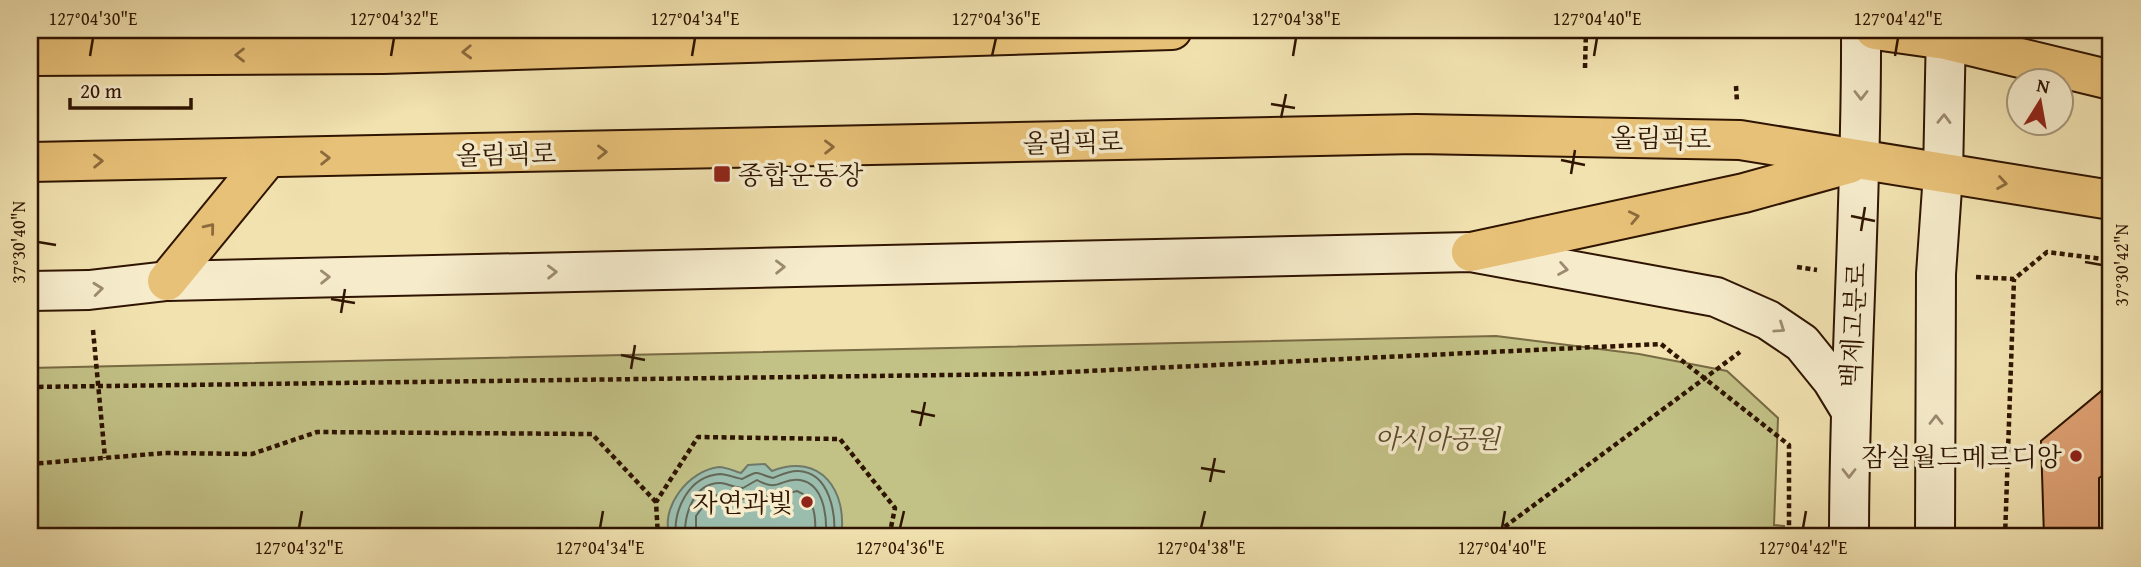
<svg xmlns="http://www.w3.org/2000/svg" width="2141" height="567" font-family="'Gentium Book Plus','Noto Serif KR',serif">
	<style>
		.green { fill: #c2c186; stroke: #786a43; stroke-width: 2 }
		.water { fill: #9bbdae; stroke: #707968; stroke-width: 2 }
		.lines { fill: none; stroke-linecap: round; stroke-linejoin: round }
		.shore { stroke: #656857; stroke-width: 2 }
		.building { fill: #dc9f71; stroke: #2f1400; stroke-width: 2 }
		.secondary-casing { stroke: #2f1400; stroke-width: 42 }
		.primary-casing { stroke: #2f1400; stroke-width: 42 }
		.path { stroke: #2f1400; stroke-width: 4.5; stroke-dasharray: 5 3.5; stroke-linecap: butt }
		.secondary { stroke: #f6eccc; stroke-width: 38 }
		.primary { stroke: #e8c178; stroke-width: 38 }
		.oneway { stroke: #8c6a3c }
		.oneway2 { stroke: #9c8b70 }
		.ticks { fill: none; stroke: #2f1400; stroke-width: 2.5 }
		.poi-dot { fill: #8f2418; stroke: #f6eccc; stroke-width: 2.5 }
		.labels { text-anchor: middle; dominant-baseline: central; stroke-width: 7; stroke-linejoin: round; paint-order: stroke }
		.street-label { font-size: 26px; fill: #2f1400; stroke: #f6eccc }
		.poi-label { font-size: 26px; fill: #2f1400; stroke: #f6eccc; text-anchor: end }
		.park-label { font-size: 26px; font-style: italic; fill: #5b4828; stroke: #f6eccc }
		.neatline { fill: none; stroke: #2f1400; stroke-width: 2.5 }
		.ticks-label { font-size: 18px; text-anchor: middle; fill: #2f1400 }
	</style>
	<rect width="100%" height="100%" fill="#f1e2b0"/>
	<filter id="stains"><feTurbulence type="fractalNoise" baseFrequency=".00286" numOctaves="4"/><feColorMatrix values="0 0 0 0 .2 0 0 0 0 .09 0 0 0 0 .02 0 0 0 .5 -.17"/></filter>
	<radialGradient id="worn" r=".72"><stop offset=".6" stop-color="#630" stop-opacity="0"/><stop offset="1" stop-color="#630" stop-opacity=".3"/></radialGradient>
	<path class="green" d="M1496 336 1639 354 1727 371 1778 418 1774 525 1784 526 1783 537H30V368Z"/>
	<path class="water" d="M765 464 772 471C821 452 848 491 841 537H670C659 508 689 470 719 467 726 467 734 471 741 473L748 465Z"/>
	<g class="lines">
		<g class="shore">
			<path d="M676 537C673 511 688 476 720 474 727 474 735 478 742 479 762 469 753 473 773 478 781 475 790 470 799 471 830 473 836 514 834 537"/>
			<path d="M685 537C684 516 693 482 721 483 729 484 735 488 743 488L757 480C779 493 781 477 800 480 825 484 827 519 826 537"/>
			<path d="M696 537V516L710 497 721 494 742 499 758 494 774 497 797 491C816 498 816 520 815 537"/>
		</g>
	</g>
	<path class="building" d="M2111 383V470L2099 478V537H2044L2041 441Z"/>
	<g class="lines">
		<g class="secondary-casing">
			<g id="secondary">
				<path d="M30 291 89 290 167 281 1471 252 1716 297 1768 320 1802 343 1832 380 1849 408"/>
				<path d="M1849 537C1849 368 1862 199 1861 30"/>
				<path d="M1935 537 1936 274 1943 174 1946 30"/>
			</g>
		</g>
		<g class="primary-casing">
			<g id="primary">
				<path d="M1875 30 1946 40 2111 80"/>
				<path d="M30 56 383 54 1172 30"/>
				<path d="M30 162 1416 134 1740 140 2111 200"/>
				<path d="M1471 252 1744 193 1849 164"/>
				<path d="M167 281 266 160"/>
			</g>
		</g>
		<g class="path">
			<path d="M1585 68 1586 30"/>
			<path d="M1736 86 1737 102"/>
			<path d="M2050 122 2051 129"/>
			<path d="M1797 267 1817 270"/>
			<path d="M1976 277 2014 279 2047 252 2111 260"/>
			<path d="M93 330 105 458"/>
			<path d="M30 387 1025 374 1661 344 1789 445V537"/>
			<path d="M30 464 165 453 252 454 317 432 592 434 656 502"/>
			<path d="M658 537 656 502 698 437 840 439 895 508 889 537"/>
			<path d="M1491 537 1740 352"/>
			<path d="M2005 537 2014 279"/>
		</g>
		<use href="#secondary" class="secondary"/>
		<use href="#primary" class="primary"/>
	</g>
	<defs><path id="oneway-chevron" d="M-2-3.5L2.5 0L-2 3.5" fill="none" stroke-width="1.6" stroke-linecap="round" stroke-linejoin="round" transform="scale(1.75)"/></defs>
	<g class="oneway">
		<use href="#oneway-chevron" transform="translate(467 52) rotate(178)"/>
		<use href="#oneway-chevron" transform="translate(240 55) rotate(180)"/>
		<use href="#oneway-chevron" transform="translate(829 147) rotate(-1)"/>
		<use href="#oneway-chevron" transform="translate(602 152) rotate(-1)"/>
		<use href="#oneway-chevron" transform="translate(325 158) rotate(-1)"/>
		<use href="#oneway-chevron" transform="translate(98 161) rotate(-1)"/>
		<use href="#oneway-chevron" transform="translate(2002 183) rotate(9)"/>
		<use href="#oneway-chevron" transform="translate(1634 217) rotate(-12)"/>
		<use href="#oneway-chevron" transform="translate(210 228) rotate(-51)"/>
	</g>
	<g class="oneway2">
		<use href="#oneway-chevron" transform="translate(1861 95) rotate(90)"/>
		<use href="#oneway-chevron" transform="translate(1944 119) rotate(-89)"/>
		<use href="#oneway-chevron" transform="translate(780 267) rotate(-1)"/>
		<use href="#oneway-chevron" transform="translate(1563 269) rotate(10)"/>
		<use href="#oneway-chevron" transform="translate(552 272) rotate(-1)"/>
		<use href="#oneway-chevron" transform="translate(325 277) rotate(-1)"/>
		<use href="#oneway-chevron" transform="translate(98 289) rotate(-6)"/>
		<use href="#oneway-chevron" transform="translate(1780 328) rotate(34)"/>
		<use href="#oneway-chevron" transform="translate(1936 420) rotate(-90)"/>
		<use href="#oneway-chevron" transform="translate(1849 473) rotate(90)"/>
	</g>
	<path class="ticks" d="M90 56 93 38M391 56 394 38M692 56 695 38M992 56 996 38M1293 56 1296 38M1594 56 1597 38M1895 56 1898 38M1271 104 1295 108M1281 118 1286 94M1561 160 1585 165M1571 174 1575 150M1851 216 1875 221M1861 231 1865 207M38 242 56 245M2085 262 2102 265M331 299 355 303M341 313 345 289M621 355 645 360M631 369 635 345M911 411 935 416M920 426 925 402M1201 468 1225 472M1210 482 1215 458M299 528 302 511M600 528 603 511M900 528 904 511M1201 528 1205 511M1502 528 1505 511M1803 528 1806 511"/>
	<g class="poi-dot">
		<rect x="713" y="165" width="18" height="18" rx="3.5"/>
		<circle cx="2076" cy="456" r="7"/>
		<circle cx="807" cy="502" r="7"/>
	</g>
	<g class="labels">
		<g class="street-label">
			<text transform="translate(1661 138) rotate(1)">올림픽로</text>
			<text transform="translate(1073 142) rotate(-1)">올림픽로</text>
			<text transform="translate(506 154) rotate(-1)">올림픽로</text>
			<text transform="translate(1853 325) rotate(-87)">백제고분로</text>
		</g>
		<g class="poi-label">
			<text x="738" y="174" text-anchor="start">종합운동장</text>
			<text x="2062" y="456">잠실월드메르디앙</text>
			<text x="793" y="502">자연과빛</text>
		</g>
		<g class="park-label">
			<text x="1437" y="438">아시아공원</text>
		</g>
	</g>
	<rect width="2141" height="567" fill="none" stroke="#f1e2b0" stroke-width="77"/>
	<g transform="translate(2040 102) rotate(11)"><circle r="33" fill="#f6eccc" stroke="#a6967a" stroke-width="2"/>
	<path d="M0-5L12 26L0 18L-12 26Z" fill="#8f2418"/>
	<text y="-10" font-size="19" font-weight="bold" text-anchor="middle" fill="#2f1400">N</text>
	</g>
	<path d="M70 98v10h121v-10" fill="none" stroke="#2f1400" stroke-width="3.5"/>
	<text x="80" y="98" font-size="21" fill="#2f1400" stroke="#f6eccc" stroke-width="5" paint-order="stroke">20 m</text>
	<rect x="38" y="38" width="2064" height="490" class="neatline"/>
	<g class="ticks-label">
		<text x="93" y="25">127°04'30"E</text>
		<text x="394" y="25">127°04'32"E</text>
		<text x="695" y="25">127°04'34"E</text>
		<text x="996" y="25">127°04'36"E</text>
		<text x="1296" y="25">127°04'38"E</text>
		<text x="1597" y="25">127°04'40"E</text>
		<text x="1898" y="25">127°04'42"E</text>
		<text transform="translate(19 242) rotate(-90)" y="6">37°30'40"N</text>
		<text transform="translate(2122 265) rotate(-90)" y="6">37°30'42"N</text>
		<text x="299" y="554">127°04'32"E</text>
		<text x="600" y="554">127°04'34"E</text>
		<text x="900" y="554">127°04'36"E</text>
		<text x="1201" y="554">127°04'38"E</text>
		<text x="1502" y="554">127°04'40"E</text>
		<text x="1803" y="554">127°04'42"E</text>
	</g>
	<rect width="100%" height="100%" filter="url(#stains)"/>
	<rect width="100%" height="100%" fill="url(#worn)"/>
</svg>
